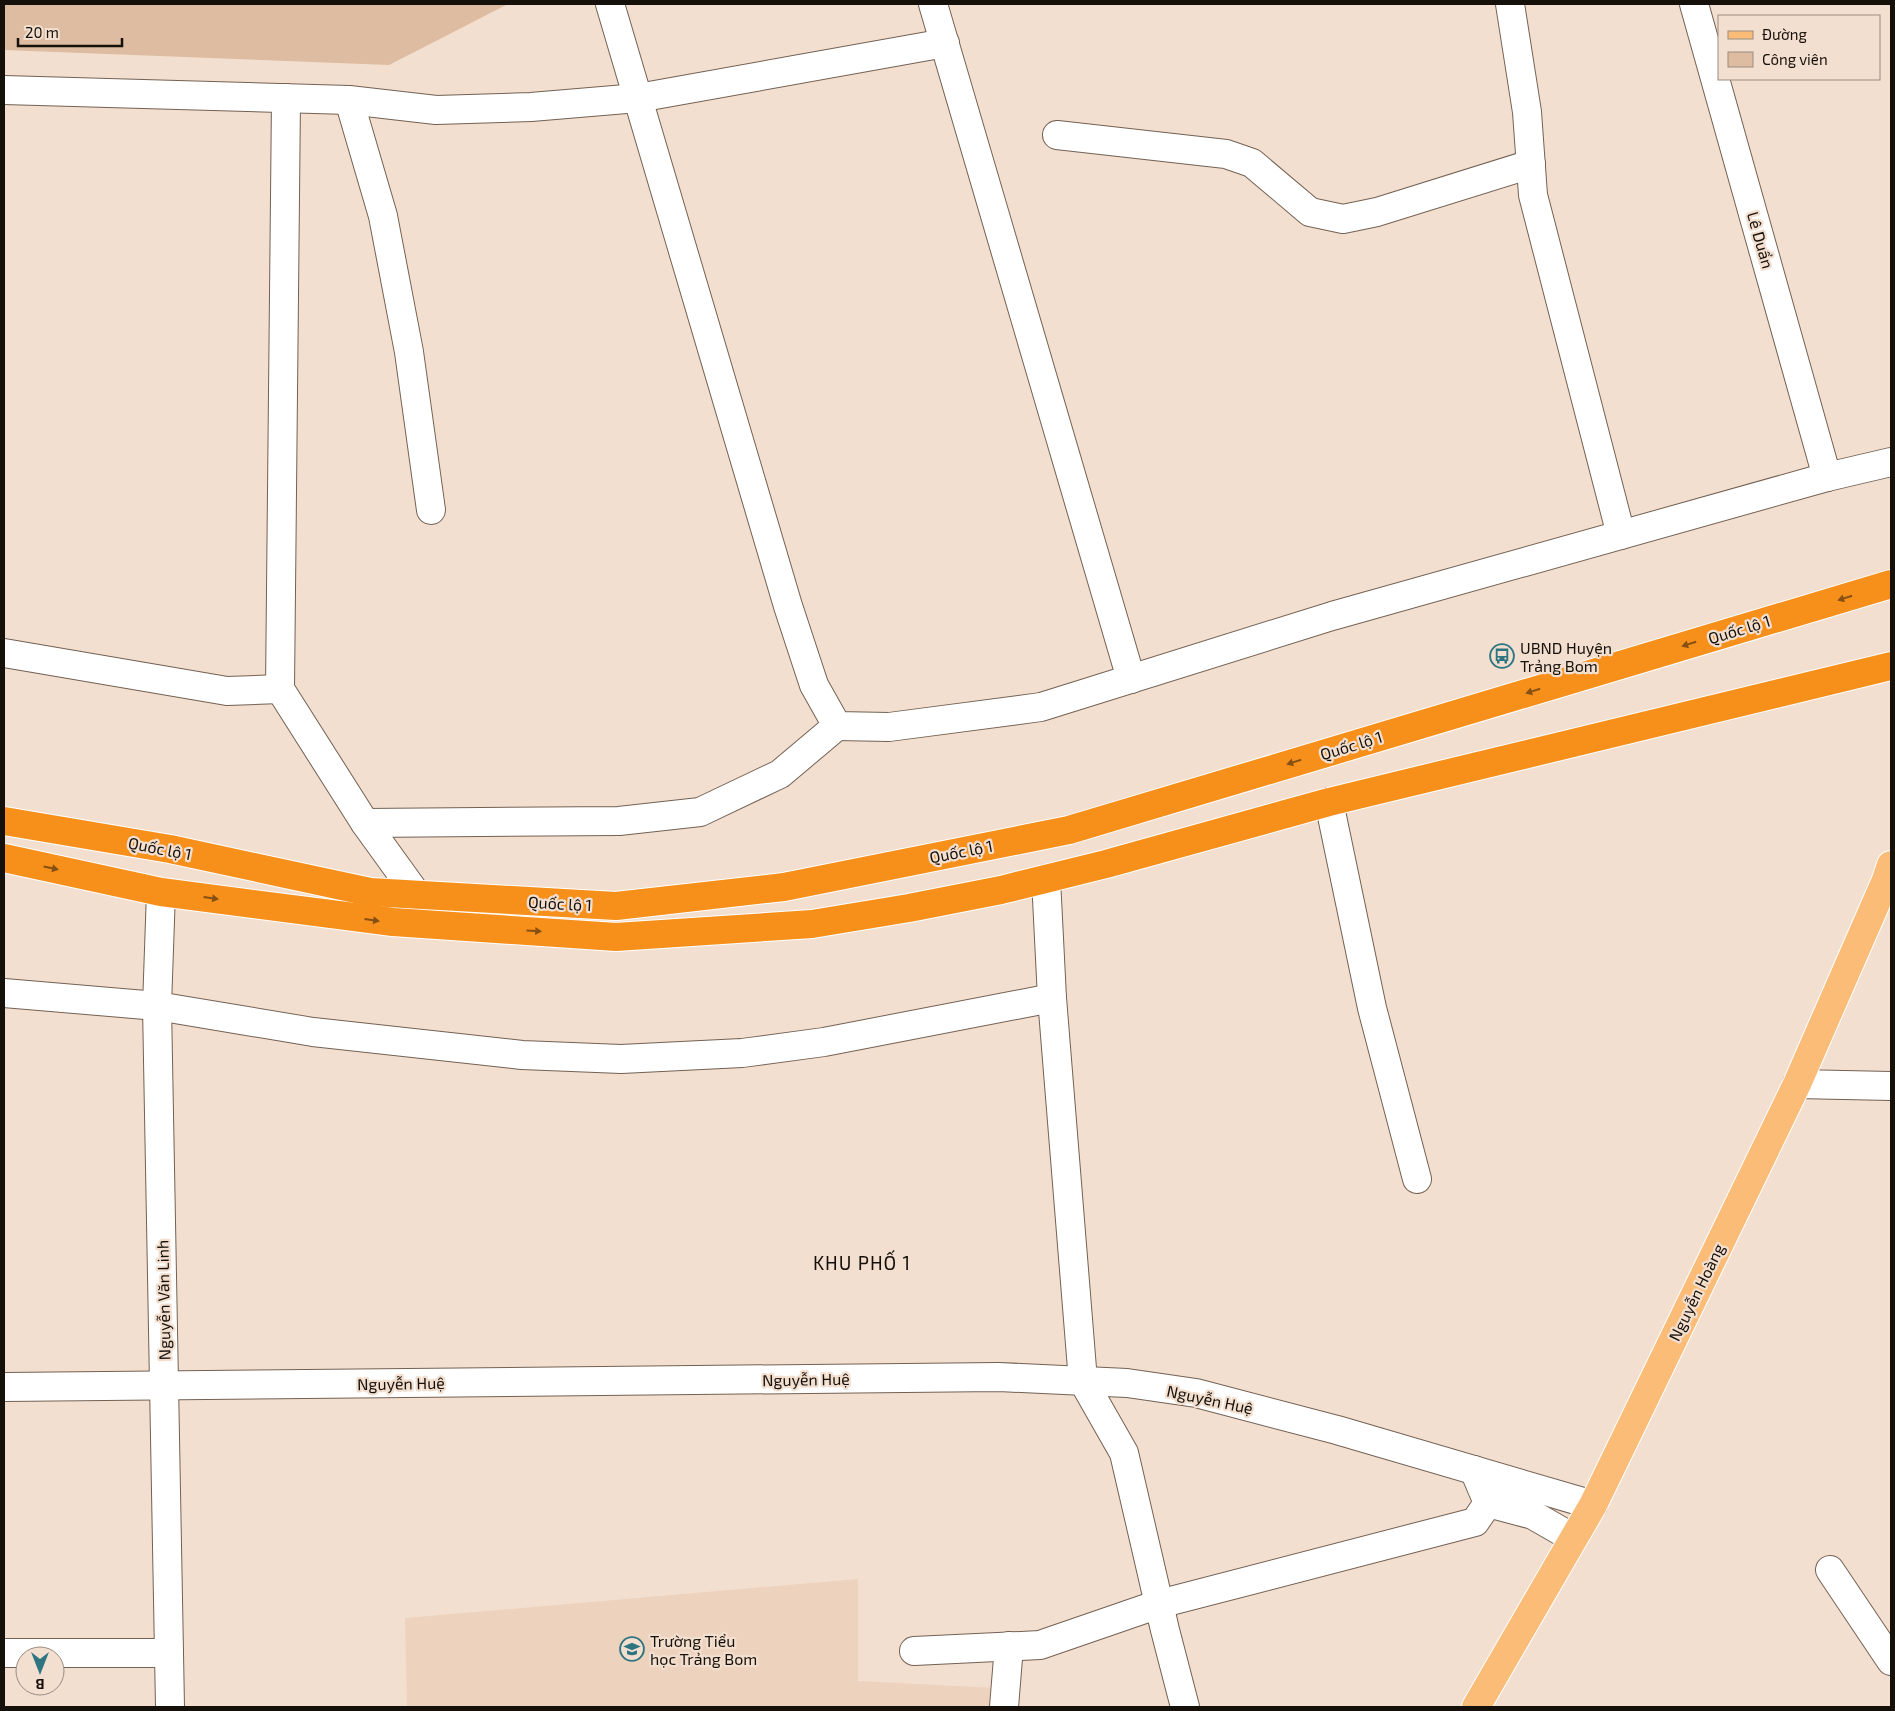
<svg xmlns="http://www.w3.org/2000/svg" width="1895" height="1711" font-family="'Exo 2',sans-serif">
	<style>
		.built { fill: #edd2bd }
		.green { fill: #ddbca2 }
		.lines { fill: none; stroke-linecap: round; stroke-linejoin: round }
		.minor-casing { stroke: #736153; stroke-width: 30 }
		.major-casing { stroke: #fff; stroke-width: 30 }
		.highway-casing { stroke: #fff; stroke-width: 30 }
		.minor { stroke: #fff; stroke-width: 28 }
		.major { stroke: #fabc76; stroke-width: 28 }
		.highway { stroke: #f78f1b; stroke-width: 28 }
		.oneway { fill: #865012 }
		.labels { text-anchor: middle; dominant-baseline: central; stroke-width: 4.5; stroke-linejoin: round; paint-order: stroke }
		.street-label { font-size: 16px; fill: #16100a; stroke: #f3dfcf }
		.poi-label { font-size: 16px; fill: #16100a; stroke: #f3dfcf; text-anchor: start }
		.quarter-label { font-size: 19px; letter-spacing: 1px; fill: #16100a; stroke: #f3dfcf }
	</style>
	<rect width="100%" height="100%" fill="#f3dfcf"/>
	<path class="built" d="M858 1579V1681L1016 1689 1013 1707H407L405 1618Z"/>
	<path class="green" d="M4 4H508L389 65 4 50Z"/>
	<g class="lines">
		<g class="minor-casing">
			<g id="minor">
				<path d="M610 4 788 606 814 685 837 726 889 727 1041 707 1332 616 1827 477 1891 462"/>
				<path d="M933 4 1131 679"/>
				<path d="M1510 4 1527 112 1533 195 1621 535"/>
				<path d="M1694 4 1827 477"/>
				<path d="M4 90 349 100 436 110 531 107 638 98 945 43"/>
				<path d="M286 98 280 689 365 823 417 895"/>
				<path d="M349 100 383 216 409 352 431 510"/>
				<path d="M1057 135 1226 154 1252 163 1310 212 1343 219 1377 212 1531 164"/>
				<path d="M4 653 227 691 280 689"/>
				<path d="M1329 802 1372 1008 1417 1179"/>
				<path d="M365 823 619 821 700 812 780 774 837 726"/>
				<path d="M1046 879 1052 998 1083 1381 1124 1453 1165 1630 1185 1707"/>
				<path d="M161 892 157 1006 170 1707"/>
				<path d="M4 993 157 1006 313 1032 522 1055 621 1059 742 1053 824 1042 1052 998"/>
				<path d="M1797 1084 1891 1086"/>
				<path d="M4 1387 999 1377 1127 1383 1196 1393 1337 1430 1593 1505"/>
				<path d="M1488 1503 1533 1515 1573 1538"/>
				<path d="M1830 1570 1891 1661"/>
				<path d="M914 1651 1040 1645 1159 1604 1475 1522 1488 1503 1474 1470"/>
				<path d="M4 1653H169"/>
				<path d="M1004 1707 1009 1646"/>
			</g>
		</g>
		<g class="major-casing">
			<path id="major" d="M1476 1707 1593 1505 1797 1084 1886 880 1891 865"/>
		</g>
		<g class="highway-casing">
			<g id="highway">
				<path d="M4 821 170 849 370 892 616 906 784 887 1069 830 1891 584"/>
				<path d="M4 858 161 892 393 922 616 937 812 924 909 908 1001 890 1106 864 1329 802 1891 666"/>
			</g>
		</g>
		<use href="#minor" class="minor"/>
		<use href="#major" class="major"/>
		<use href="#highway" class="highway"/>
	</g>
	<defs><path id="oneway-solid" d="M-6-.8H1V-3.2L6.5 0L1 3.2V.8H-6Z" transform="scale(1.25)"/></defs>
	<g class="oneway">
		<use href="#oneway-solid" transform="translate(1845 598) rotate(163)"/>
		<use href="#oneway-solid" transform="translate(1689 644) rotate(163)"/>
		<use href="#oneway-solid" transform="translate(1533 691) rotate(163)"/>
		<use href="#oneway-solid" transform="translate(1294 762) rotate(163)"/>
		<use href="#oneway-solid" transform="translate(51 868) rotate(12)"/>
		<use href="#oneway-solid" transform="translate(211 898) rotate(8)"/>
		<use href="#oneway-solid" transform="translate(372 920) rotate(8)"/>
		<use href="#oneway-solid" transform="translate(534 931) rotate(4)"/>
	</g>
	<defs>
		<g id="bus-ring" transform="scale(1.25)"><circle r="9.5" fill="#f3dfcf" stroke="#2e7581" stroke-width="1.5"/><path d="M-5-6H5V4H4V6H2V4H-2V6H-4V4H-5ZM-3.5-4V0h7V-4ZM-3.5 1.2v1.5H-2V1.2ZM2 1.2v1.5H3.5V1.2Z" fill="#2e7581"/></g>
		<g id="school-ring" transform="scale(1.25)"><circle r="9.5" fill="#f3dfcf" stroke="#2e7581" stroke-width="1.5"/><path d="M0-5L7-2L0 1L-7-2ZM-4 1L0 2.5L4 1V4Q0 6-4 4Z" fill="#2e7581"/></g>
	</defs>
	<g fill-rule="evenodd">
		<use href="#bus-ring" x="1502" y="656"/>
		<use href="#school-ring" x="632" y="1649"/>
	</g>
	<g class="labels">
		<g class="street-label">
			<text transform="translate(1761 240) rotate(74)">Lê Duẩn</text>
			<text transform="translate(1739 629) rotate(-17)">Quốc lộ 1</text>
			<text transform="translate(1351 745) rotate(-17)">Quốc lộ 1</text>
			<text transform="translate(160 848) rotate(11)">Quốc lộ 1</text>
			<text transform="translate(961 851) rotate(-11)">Quốc lộ 1</text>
			<text transform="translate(560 903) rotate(3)">Quốc lộ 1</text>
			<text transform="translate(1696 1292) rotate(-64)">Nguyễn Hoàng</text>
			<text transform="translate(163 1300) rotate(-91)">Nguyễn Văn Linh</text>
			<text transform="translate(806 1379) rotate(-1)">Nguyễn Huệ</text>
			<text transform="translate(401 1383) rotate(-1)">Nguyễn Huệ</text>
			<text transform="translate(1210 1399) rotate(12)">Nguyễn Huệ</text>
		</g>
		<g class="poi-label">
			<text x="1520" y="647">UBND Huyện<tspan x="1520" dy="18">Trảng Bom</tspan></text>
			<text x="650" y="1640">Trường Tiểu<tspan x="650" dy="18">học Trảng Bom</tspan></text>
		</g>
		<g class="quarter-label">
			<text x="862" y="1262">KHU PHỐ 1</text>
		</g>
	</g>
	<rect width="1895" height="1711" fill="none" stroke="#16100a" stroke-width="10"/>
	<rect x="1718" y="15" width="162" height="65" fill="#f3dfcf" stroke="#9b8c80"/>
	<rect x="1728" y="31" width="25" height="8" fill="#fabc76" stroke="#9b8c80"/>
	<text x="1762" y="40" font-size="15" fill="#16100a">Đường</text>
	<rect x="1728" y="52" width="25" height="15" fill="#ddbca2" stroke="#9b8c80"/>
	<text x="1762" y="65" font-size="15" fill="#16100a">Công viên</text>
	<g transform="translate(40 1671) rotate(180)"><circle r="24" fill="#f3dfcf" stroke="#9b8c80"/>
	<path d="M0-4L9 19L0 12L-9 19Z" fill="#2e7581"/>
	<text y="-8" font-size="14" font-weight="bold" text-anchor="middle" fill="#16100a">B</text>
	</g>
	<path d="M18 38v8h104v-8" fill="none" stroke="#16100a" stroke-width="2.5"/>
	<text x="25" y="38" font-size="15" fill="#16100a" stroke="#f3dfcf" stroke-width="4" paint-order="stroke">20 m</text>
</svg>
